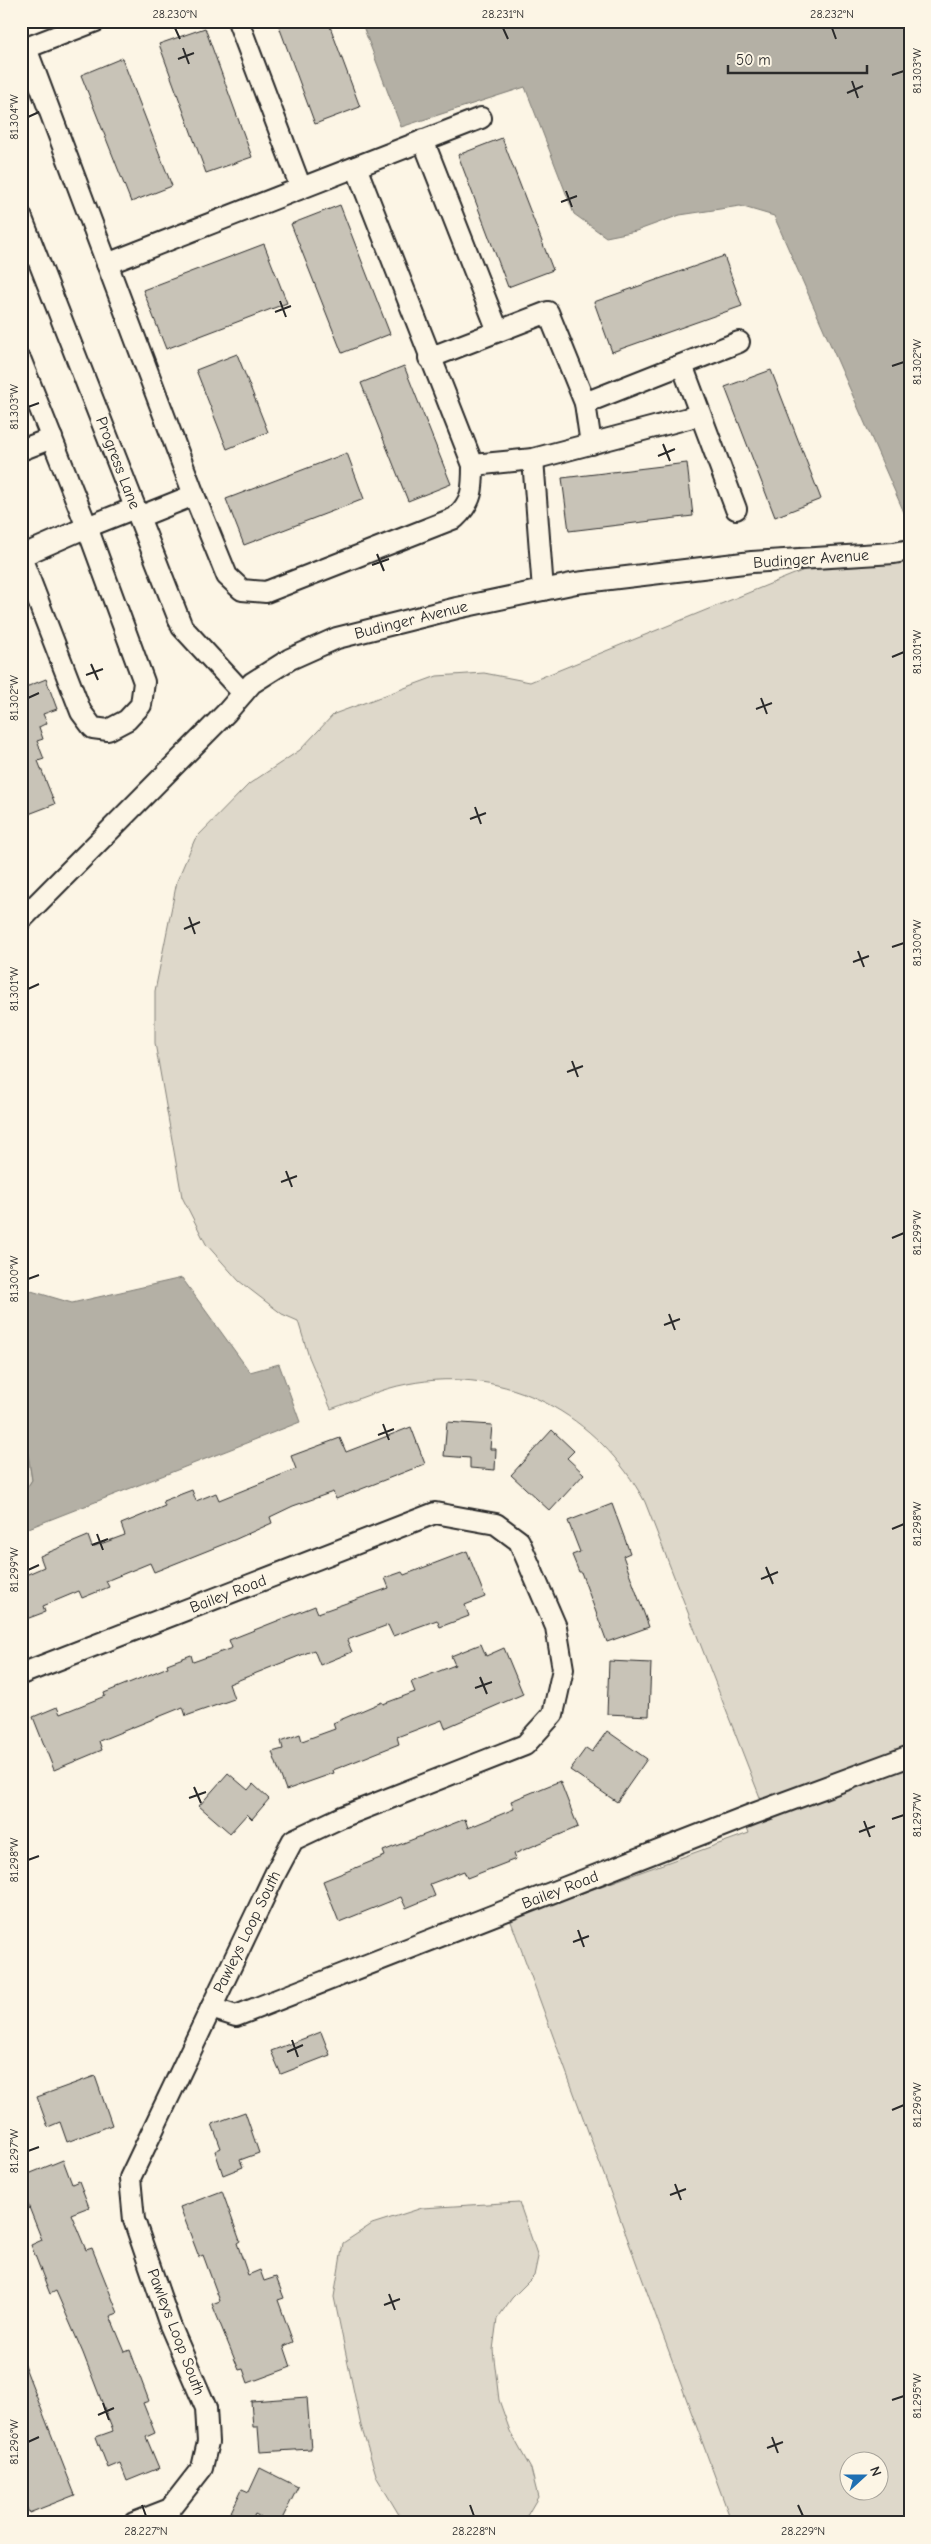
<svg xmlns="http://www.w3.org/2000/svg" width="931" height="2544" font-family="'Comic Neue',sans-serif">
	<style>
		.green { fill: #ded8ca; stroke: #84827a; fill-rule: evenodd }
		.water { fill: #b4b0a5; stroke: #7d7b74 }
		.building { fill: #c8c3b7; stroke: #2b2b2b }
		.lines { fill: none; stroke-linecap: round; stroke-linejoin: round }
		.minor-casing { stroke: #2b2b2b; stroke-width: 24 }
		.minor { stroke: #fcf5e5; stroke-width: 20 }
		.ticks { fill: none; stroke: #2b2b2b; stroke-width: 2 }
		.labels { text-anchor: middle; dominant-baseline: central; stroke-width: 4.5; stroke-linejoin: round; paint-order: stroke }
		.street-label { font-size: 16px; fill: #2b2b2b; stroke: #fcf5e5 }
		.neatline { fill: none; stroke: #2b2b2b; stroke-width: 2 }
		.ticks-label { font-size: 12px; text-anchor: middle; fill: #2b2b2b }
	</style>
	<rect width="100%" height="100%" fill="#fcf5e5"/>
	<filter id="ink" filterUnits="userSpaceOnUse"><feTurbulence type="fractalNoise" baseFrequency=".02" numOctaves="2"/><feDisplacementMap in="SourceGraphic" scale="10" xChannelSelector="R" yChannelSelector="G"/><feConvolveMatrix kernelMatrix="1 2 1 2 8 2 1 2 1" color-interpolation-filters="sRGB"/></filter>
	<g filter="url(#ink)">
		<g class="green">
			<path d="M910 560V2523H732L510 1919 749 1833 743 1816 761 1805V1800L645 1502C598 1415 507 1364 407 1384 381 1389 356 1400 331 1409L309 1357 298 1321 282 1314 239 1281 206 1244 182 1197 155 1043V991L177 881 195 839 249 784 300 750 334 714 437 676 484 673 530 682 809 568ZM848 2462H878V2492H848Z"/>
			<path d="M21 1409 32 1480 21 1497Z"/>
			<path d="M519 2202 538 2257 534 2276 512 2298 497 2319 493 2350 499 2400 510 2431 531 2469 538 2497 524 2521 518 2523H404L377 2478 361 2426 334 2297 343 2243 372 2224 422 2208Z"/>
		</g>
		<g class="water">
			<path d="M361 21H910V526L774 216 740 206 680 215 636 231 606 237 574 214 525 87 401 127Z"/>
			<path d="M182 1278 250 1372 279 1364 300 1422 21 1531V1497L32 1480 21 1409V1288L72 1303Z"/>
		</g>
		<g class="building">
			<path d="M277 21H328L360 107 315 124Z"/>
			<path d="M205 28 252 157 206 173 159 44Z"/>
			<path d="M122 58 172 186 131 202 81 75Z"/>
			<path d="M502 138 553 270 508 287 458 155Z"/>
			<path d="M340 205 390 334 342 353 291 224Z"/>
			<path d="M264 244 287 303 166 349 143 290Z"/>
			<path d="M724 256 742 306 612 352 594 302Z"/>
			<path d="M237 354 268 432 227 449 196 370Z"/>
			<path d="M404 366 451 484 408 501 361 383Z"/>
			<path d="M771 370 821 499 775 517 725 387Z"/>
			<path d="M347 453 364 499 244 545 226 499Z"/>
			<path d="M687 463 693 516 569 531 562 478Z"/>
			<path d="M46 679 57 709 43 714 47 723 39 727 43 739 37 741 44 759 38 761 55 804 21 817V689Z"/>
			<path d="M447 1422 492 1425 490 1449H496L495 1470 470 1468V1458L444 1456Z"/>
			<path d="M411 1427 425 1464 336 1499 333 1492 293 1506 270 1517 272 1523 234 1540 154 1572 150 1563 106 1581 109 1587 82 1598 79 1591 43 1606 45 1612 21 1621V1577L44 1567 40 1556 88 1536 92 1547 125 1535 121 1524 165 1506 163 1501 192 1490 196 1501 216 1493 219 1500 296 1469 291 1456 340 1438 346 1452Z"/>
			<path d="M552 1430 574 1451 567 1458 584 1474 550 1511 511 1475Z"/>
			<path d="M612 1504 630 1553 623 1556 649 1627 607 1642 581 1572H579L572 1555 580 1552 568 1521Z"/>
			<path d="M467 1551 485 1597 465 1605 469 1616 440 1627 437 1620 393 1636 388 1625 347 1640 352 1652 320 1665 314 1650 229 1684 234 1699 186 1716 183 1707 99 1741 102 1750 54 1770 33 1717 57 1707 60 1714 105 1696 104 1693 168 1667 167 1664 191 1655 193 1662 232 1648 229 1640 315 1606 318 1613 389 1588 385 1578 402 1572 404 1575Z"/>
			<path d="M481 1644 486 1656 504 1648 523 1694 445 1728 442 1720 397 1737 399 1744 333 1770 334 1773 286 1790 272 1752 283 1749 281 1741 300 1734 302 1741 335 1729 333 1723 382 1702 383 1704 415 1692 411 1682 455 1665 451 1656Z"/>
			<path d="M609 1661 651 1663 649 1716 607 1714Z"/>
			<path d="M607 1731 647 1759 617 1802 570 1770 586 1748 592 1752Z"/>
			<path d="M228 1773 248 1790 253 1784 269 1799 252 1819 247 1814 230 1833 199 1806Z"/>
			<path d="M560 1781 578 1827 514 1854 516 1859 467 1878 464 1871 430 1884 435 1896 406 1908 401 1897 339 1922 323 1881 385 1856 383 1851 465 1819 468 1828 514 1809 511 1801Z"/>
			<path d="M321 2032 330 2055 281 2074 271 2051Z"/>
			<path d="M95 2076 112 2125 67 2142 60 2122 48 2127 37 2097Z"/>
			<path d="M245 2112 259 2153 240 2160 243 2167 223 2175 215 2151 221 2148 212 2124Z"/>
			<path d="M63 2160 72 2184 79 2181 89 2207 71 2214 86 2250 92 2248 118 2313 110 2316 125 2352 130 2350 149 2401 143 2403 155 2433 146 2437 159 2468 127 2481 120 2463 108 2468 96 2437 113 2431 83 2353 56 2291 50 2294 31 2245 42 2240 21 2187V2177Z"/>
			<path d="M222 2191 240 2241 237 2243 248 2275 260 2270 264 2281 276 2277 284 2298 278 2300 293 2342 284 2346 291 2367 248 2383 243 2369 239 2370 219 2321 212 2304 220 2301 203 2255 199 2257 180 2207Z"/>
			<path d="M21 2357 75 2495 29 2513 21 2494Z"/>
			<path d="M307 2397 311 2449 260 2452 258 2427H253L251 2401Z"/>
			<path d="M260 2468 298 2487 280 2523H272L255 2514 251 2522 231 2512 242 2489 249 2492Z"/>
		</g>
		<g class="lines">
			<g class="minor-casing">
				<g id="minor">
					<path d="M96 21 26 48 194 495 227 576 242 590 266 592 455 518C473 501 473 489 473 465L356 167"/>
					<path d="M238 21 301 188"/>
					<path d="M423 140 498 331"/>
					<path d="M21 216 182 627 243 693"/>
					<path d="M107 264 481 118"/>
					<path d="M429 358 548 312 585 403 591 444"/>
					<path d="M21 361 87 527 21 556"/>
					<path d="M682 365 736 509"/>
					<path d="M585 403 739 342"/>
					<path d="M21 450 52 438"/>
					<path d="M533 459 543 590"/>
					<path d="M473 465 533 459 700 415"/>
					<path d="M139 517 194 495"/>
					<path d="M21 557 81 712 93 728 108 730 127 720 141 705 144 682 87 527 135 508"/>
					<path d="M21 920 227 712 252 683 290 659 337 638 457 608 576 583 752 562 894 553 910 550"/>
					<path d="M21 1674 435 1513 496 1524 519 1541 556 1627 563 1669 553 1714 525 1745 342 1817 293 1840 276 1872 130 2178 134 2220 170 2325 206 2408 208 2442 202 2468 170 2509 134 2523"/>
					<path d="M211 2008 236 2016 753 1814 910 1756"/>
				</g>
			</g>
			<use href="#minor" class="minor"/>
		</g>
	</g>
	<path class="ticks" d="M175 28 180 39M503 28 508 39M832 28 836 39M183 48 189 64M178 59 194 53M892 75 904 71M852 81 858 98M847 93 863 86M28 117 39 112M566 191 572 207M561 202 577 196M280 301 286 317M275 312 291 306M892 366 904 362M28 407 39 403M663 444 670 461M658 456 675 449M377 554 384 571M372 565 389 559M892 657 904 652M91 664 98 680M86 675 103 669M28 698 39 693M761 698 767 714M756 709 772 703M475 807 481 824M470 819 486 813M189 917 195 934M184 929 200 922M892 947 904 943M858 951 864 967M853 962 869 956M28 989 39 984M572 1061 578 1077M567 1072 583 1066M286 1171 292 1187M281 1182 297 1176M892 1238 904 1233M28 1279 39 1275M669 1314 675 1330M664 1325 680 1319M383 1424 389 1440M378 1435 394 1429M892 1529 904 1524M97 1534 103 1550M92 1545 108 1539M766 1567 773 1584M28 1570 39 1565M761 1579 778 1572M480 1677 487 1694M475 1688 492 1682M194 1787 201 1803M189 1798 206 1792M892 1819 904 1815M864 1821 870 1837M859 1832 875 1826M28 1860 39 1856M578 1930 584 1947M573 1942 589 1936M292 2040 298 2057M287 2052 303 2045M892 2110 904 2105M28 2151 39 2147M675 2184 681 2200M670 2195 686 2189M389 2294 395 2310M384 2305 400 2299M892 2400 904 2396M103 2403 109 2420M98 2415 114 2408M772 2437 778 2453M28 2442 39 2437M767 2448 783 2442M142 2505 146 2516M470 2505 474 2516M798 2505 803 2516"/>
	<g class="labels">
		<g class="street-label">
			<text transform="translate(118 463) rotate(69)">Progress Lane</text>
			<text transform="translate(811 559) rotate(-4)">Budinger Avenue</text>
			<text transform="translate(411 620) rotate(-14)">Budinger Avenue</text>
			<text transform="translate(228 1594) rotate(-21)">Bailey Road</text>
			<text transform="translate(560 1890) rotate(-21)">Bailey Road</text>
			<text transform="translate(247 1932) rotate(-64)">Pawleys Loop South</text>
			<text transform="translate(176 2332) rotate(69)">Pawleys Loop South</text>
		</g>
	</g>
	<rect width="931" height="2544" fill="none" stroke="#fcf5e5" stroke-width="55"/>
	<g transform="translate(864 2476) rotate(69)"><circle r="24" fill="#fcf5e5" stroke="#a8a49b"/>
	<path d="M0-4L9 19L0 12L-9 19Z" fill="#1f6fb2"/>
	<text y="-8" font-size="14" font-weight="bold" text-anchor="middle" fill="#2b2b2b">N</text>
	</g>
	<path d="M728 65v8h139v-8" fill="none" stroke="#2b2b2b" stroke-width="2.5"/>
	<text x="736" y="65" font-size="15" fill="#2b2b2b" stroke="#fcf5e5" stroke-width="4" paint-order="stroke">50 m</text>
	<rect x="28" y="28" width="876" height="2488" class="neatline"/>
	<g class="ticks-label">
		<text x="175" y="18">28.230°N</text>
		<text x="503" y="18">28.231°N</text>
		<text x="832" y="18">28.232°N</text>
		<text transform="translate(917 71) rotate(-90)" y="4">81.303°W</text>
		<text transform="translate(14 117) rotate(-90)" y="4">81.304°W</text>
		<text transform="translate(917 362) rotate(-90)" y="4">81.302°W</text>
		<text transform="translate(14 407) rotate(-90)" y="4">81.303°W</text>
		<text transform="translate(917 652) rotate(-90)" y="4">81.301°W</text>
		<text transform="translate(14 698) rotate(-90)" y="4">81.302°W</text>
		<text transform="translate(917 943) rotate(-90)" y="4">81.300°W</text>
		<text transform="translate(14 989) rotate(-90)" y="4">81.301°W</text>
		<text transform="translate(917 1233) rotate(-90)" y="4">81.299°W</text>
		<text transform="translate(14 1279) rotate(-90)" y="4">81.300°W</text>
		<text transform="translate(917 1524) rotate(-90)" y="4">81.298°W</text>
		<text transform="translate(14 1570) rotate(-90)" y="4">81.299°W</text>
		<text transform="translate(917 1815) rotate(-90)" y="4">81.297°W</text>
		<text transform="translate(14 1860) rotate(-90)" y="4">81.298°W</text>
		<text transform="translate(917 2105) rotate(-90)" y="4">81.296°W</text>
		<text transform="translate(14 2151) rotate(-90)" y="4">81.297°W</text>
		<text transform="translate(917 2396) rotate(-90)" y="4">81.295°W</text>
		<text transform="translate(14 2442) rotate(-90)" y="4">81.296°W</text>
		<text x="146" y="2535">28.227°N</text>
		<text x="474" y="2535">28.228°N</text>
		<text x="803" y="2535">28.229°N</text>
	</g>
</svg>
